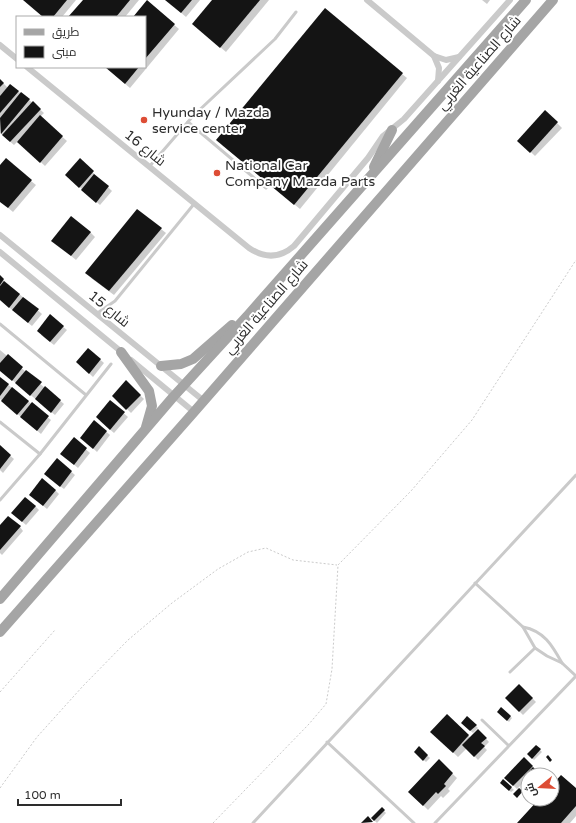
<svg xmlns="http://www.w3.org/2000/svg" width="576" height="823" font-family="'Varela Round',Cairo,sans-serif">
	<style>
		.shadow { fill: #0003 }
		.building { fill: #141414 }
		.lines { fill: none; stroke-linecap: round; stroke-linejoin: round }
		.path { stroke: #cacaca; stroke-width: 1; stroke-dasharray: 2 2; stroke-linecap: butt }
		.service { stroke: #cacaca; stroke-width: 3 }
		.minor { stroke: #cacaca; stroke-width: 6 }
		.primary { stroke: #a5a5a5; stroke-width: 10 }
		.poi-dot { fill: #dd4d35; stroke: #fff; stroke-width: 1.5 }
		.labels { text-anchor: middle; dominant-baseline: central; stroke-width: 4; stroke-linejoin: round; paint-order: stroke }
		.street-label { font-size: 14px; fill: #2d2d2d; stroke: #fff }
		.poi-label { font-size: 14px; fill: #2d2d2d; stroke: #fff; text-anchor: start }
	</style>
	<rect width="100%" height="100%" fill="#fff"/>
	<g class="shadow">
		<path d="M24 0H76L62 17H44Z"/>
		<path d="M84 0H139L125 17H70Z"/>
		<path d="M166 0H200L186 17Z"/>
		<path d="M214 0H269L226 52 198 28Z"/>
		<path d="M482 0H490L487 4Z"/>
		<path d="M147 2 179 29 130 88 105 67H145V17H134Z"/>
		<path d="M402 74 407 78 300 209 222 145Z"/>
		<path d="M0 80 8 88 10 85 33 103 44 113 40 117 67 141 45 166 18 141 14 145 0 133Z"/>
		<path d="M546 112 562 128 535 156 519 141Z"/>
		<path d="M80 160 112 191 100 205 66 175Z"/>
		<path d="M0 167 31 181 36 185 13 212 0 201Z"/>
		<path d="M161 229 166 233 114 295 91 278Z"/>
		<path d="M90 232 95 237 76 260 58 245Z"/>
		<path d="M0 277 42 314 32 326 0 300Z"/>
		<path d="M50 316 67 330 54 345 41 335Z"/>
		<path d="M88 349 104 363 93 377 77 362Z"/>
		<path d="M0 350 64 404 55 415 0 370Z"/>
		<path d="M0 378 51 420 41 434 0 399Z"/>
		<path d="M126 382 144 399 131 413 114 396Z"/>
		<path d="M110 401 128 417 114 433 100 421Z"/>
		<path d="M94 421 110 435 97 452 85 441Z"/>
		<path d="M74 439 90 453 78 468 65 457Z"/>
		<path d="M0 447 14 459 3 473 0 470Z"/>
		<path d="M57 460 75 475 64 489 49 478Z"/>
		<path d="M55 490 59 494 47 509 34 498Z"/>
		<path d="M35 506 39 510 26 525 16 516Z"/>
		<path d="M0 527H20L23 531 2 555 0 553Z"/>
		<path d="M519 685 536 702 523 715 506 698Z"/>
		<path d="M498 712 510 716 512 718 509 722Z"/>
		<path d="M447 716 471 738 478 730 489 742 484 747 487 750 478 760 467 748 458 757 432 732Z"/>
		<path d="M467 717 478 728 473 733 462 723Z"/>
		<path d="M536 746 542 752 534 760 528 754Z"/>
		<path d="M419 748 430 758 426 762 415 752Z"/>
		<path d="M524 759 541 775H528V778L517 789 506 778Z"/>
		<path d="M439 761 457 778 448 789 450 791 443 798 441 796 428 810 410 792Z"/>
		<path d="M503 780 514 790 511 792 501 783Z"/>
		<path d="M552 786 576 789V816L570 823H518L540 799H552Z"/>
		<path d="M382 809 386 813 377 823 372 818Z"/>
	</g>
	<g class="building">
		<path d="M23 0H67L53 17H43Z"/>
		<path d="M83 0H130L116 17H68Z"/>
		<path d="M147 0 175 24 145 59V17H133Z"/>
		<path d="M165 0H192L181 13Z"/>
		<path d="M212 0H260L220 48 192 24Z"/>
		<path d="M325 8 403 73 294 205 216 140Z"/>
		<path d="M105 67H139L125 84Z"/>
		<path d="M0 79 4 83 0 87Z"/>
		<path d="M10 84 19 91 0 113V96Z"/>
		<path d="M21 92 30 99 1 134 0 118Z"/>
		<path d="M33 101 41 109 10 142 2 135Z"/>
		<path d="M545 110 558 122 530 153 517 141Z"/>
		<path d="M40 115 63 136 40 163 17 142Z"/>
		<path d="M6 158 32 180 8 208 0 202V165Z"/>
		<path d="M80 158 94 171 79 188 65 175Z"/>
		<path d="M94 174 109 186 96 203 81 190Z"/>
		<path d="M137 209 162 228 109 291 85 273Z"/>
		<path d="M71 216 91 232 71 256 51 241Z"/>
		<path d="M0 275 4 279 0 285Z"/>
		<path d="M4 281 20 294 9 308 0 300V286Z"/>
		<path d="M23 297 39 309 28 323 12 310Z"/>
		<path d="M50 314 64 326 50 342 37 331Z"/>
		<path d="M88 348 101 359 89 374 76 362Z"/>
		<path d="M8 354 23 367 12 381 0 371V363Z"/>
		<path d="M26 370 42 382 30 396 15 383Z"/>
		<path d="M0 377 9 384 0 396Z"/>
		<path d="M126 380 141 395 126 410 112 396Z"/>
		<path d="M45 386 61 400 51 413 35 399Z"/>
		<path d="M12 387 29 401 17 415 1 401Z"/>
		<path d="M110 400 125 412 110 430 96 417Z"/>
		<path d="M32 402 49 416 37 431 20 417Z"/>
		<path d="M94 420 107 431 93 449 80 438Z"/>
		<path d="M74 437 87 448 74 465 60 454Z"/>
		<path d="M0 445 11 455 0 469Z"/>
		<path d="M57 458 72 471 60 487 44 474Z"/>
		<path d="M42 478 56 490 43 506 29 495Z"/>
		<path d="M25 497 36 506 22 522 11 513Z"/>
		<path d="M8 516 21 526 0 550V525Z"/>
		<path d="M519 684 533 698 519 712 505 698Z"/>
		<path d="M501 707 511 716 507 721 497 712Z"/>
		<path d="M447 714 469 735 453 753 430 732Z"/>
		<path d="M467 716 477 725 470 731 461 723Z"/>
		<path d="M478 729 487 738 481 743 485 746 474 757 462 745Z"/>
		<path d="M536 745 541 749 532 759 527 754Z"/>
		<path d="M419 746 428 755 423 761 414 752Z"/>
		<path d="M548 755 552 760 550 762 546 757Z"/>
		<path d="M524 757 533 766 513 786 504 778Z"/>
		<path d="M439 759 453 773 444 784 446 786 438 794 436 792 423 806 408 792Z"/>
		<path d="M533 767 537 771 534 775H528V779L524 776Z"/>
		<path d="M561 775 576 788V806L561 823H517L539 799H552V785Z"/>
		<path d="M503 779 512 787 509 791 500 783Z"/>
		<path d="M519 788 523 791 517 798 513 794Z"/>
		<path d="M382 807 385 810 374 821 371 818Z"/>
		<path d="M368 816 373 822 361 823Z"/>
	</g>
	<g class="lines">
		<g class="path">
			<path d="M463 83 466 85 463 89"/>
			<path d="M0 692 55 630"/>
			<path d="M0 788 37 737 83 686 128 640 172 603 218 569 248 552 266 548 293 560 337 565"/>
			<path d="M213 823 309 724 326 704 332 669 338 565 411 491 472 420 576 260"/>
		</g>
		<g class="service">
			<path d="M188 122 266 188"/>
			<path d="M149 167 193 116 275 39 296 12"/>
			<path d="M96 314 115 301 194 204"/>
			<path d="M0 324 86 395"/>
			<path d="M0 422 40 454"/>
			<path d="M0 500 40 454 111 364"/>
			<path d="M475 583 523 627 535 648 547 656 562 663 576 676"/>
			<path d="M523 627C544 631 552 645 562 663"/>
			<path d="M510 672 535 648"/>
			<path d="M482 720 508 745"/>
			<path d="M327 742 414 823"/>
			<path d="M253 823 576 475"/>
			<path d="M435 823 576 676"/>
		</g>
		<g class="minor">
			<path d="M367 0 434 56 446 60 459 57"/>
			<path d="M0 45 17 59"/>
			<path d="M434 56 439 68 438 81"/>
			<path d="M27 67 249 248C264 258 279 259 294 246L368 158 383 136 404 119 510 0"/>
			<path d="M0 235 204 401"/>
			<path d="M0 252 124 354"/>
			<path d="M131 360 194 412"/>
		</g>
		<g class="primary">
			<path d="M374 167 392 130"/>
			<path d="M121 352 149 391 152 406 146 427"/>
			<path d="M161 366 181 364 193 359 232 325"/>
			<path d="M0 599 174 396 249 314 526 0"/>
			<path d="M0 632 194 412 553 0"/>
		</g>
	</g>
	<g class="poi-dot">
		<circle cx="144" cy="120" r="4"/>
		<circle cx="217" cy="173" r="4"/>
	</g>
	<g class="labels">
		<g class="street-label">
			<text transform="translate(479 63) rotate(-49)">شارع الصناعية الغربي</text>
			<text transform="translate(145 148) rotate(39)">شارع 16</text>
			<text transform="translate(266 307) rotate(-49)">شارع الصناعية الغربي</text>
			<text transform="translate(109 309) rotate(39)">شارع 15</text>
		</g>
		<g class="poi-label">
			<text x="152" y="112">Hyunday / Mazda<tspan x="152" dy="16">service center</tspan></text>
			<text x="225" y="165">National Car<tspan x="225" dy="16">Company Mazda Parts</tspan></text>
		</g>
	</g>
	<rect x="16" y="16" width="130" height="52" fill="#ffffff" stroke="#ababab"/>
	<rect x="24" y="29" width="20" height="6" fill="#a5a5a5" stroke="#ababab"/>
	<text x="52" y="36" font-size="12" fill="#2d2d2d">طريق</text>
	<rect x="24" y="46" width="20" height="12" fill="#141414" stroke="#ababab"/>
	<text x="52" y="56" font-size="12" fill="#2d2d2d">مبنى</text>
	<g transform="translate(540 787) rotate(252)"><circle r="19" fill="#ffffff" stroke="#ababab"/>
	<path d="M0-3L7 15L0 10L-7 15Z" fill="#dd4d35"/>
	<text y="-6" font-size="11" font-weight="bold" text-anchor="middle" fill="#2d2d2d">ش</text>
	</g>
	<path d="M18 799v6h103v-6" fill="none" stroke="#2d2d2d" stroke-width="2"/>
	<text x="24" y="799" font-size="12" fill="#2d2d2d" stroke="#ffffff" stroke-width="3" paint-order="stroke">100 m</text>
</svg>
